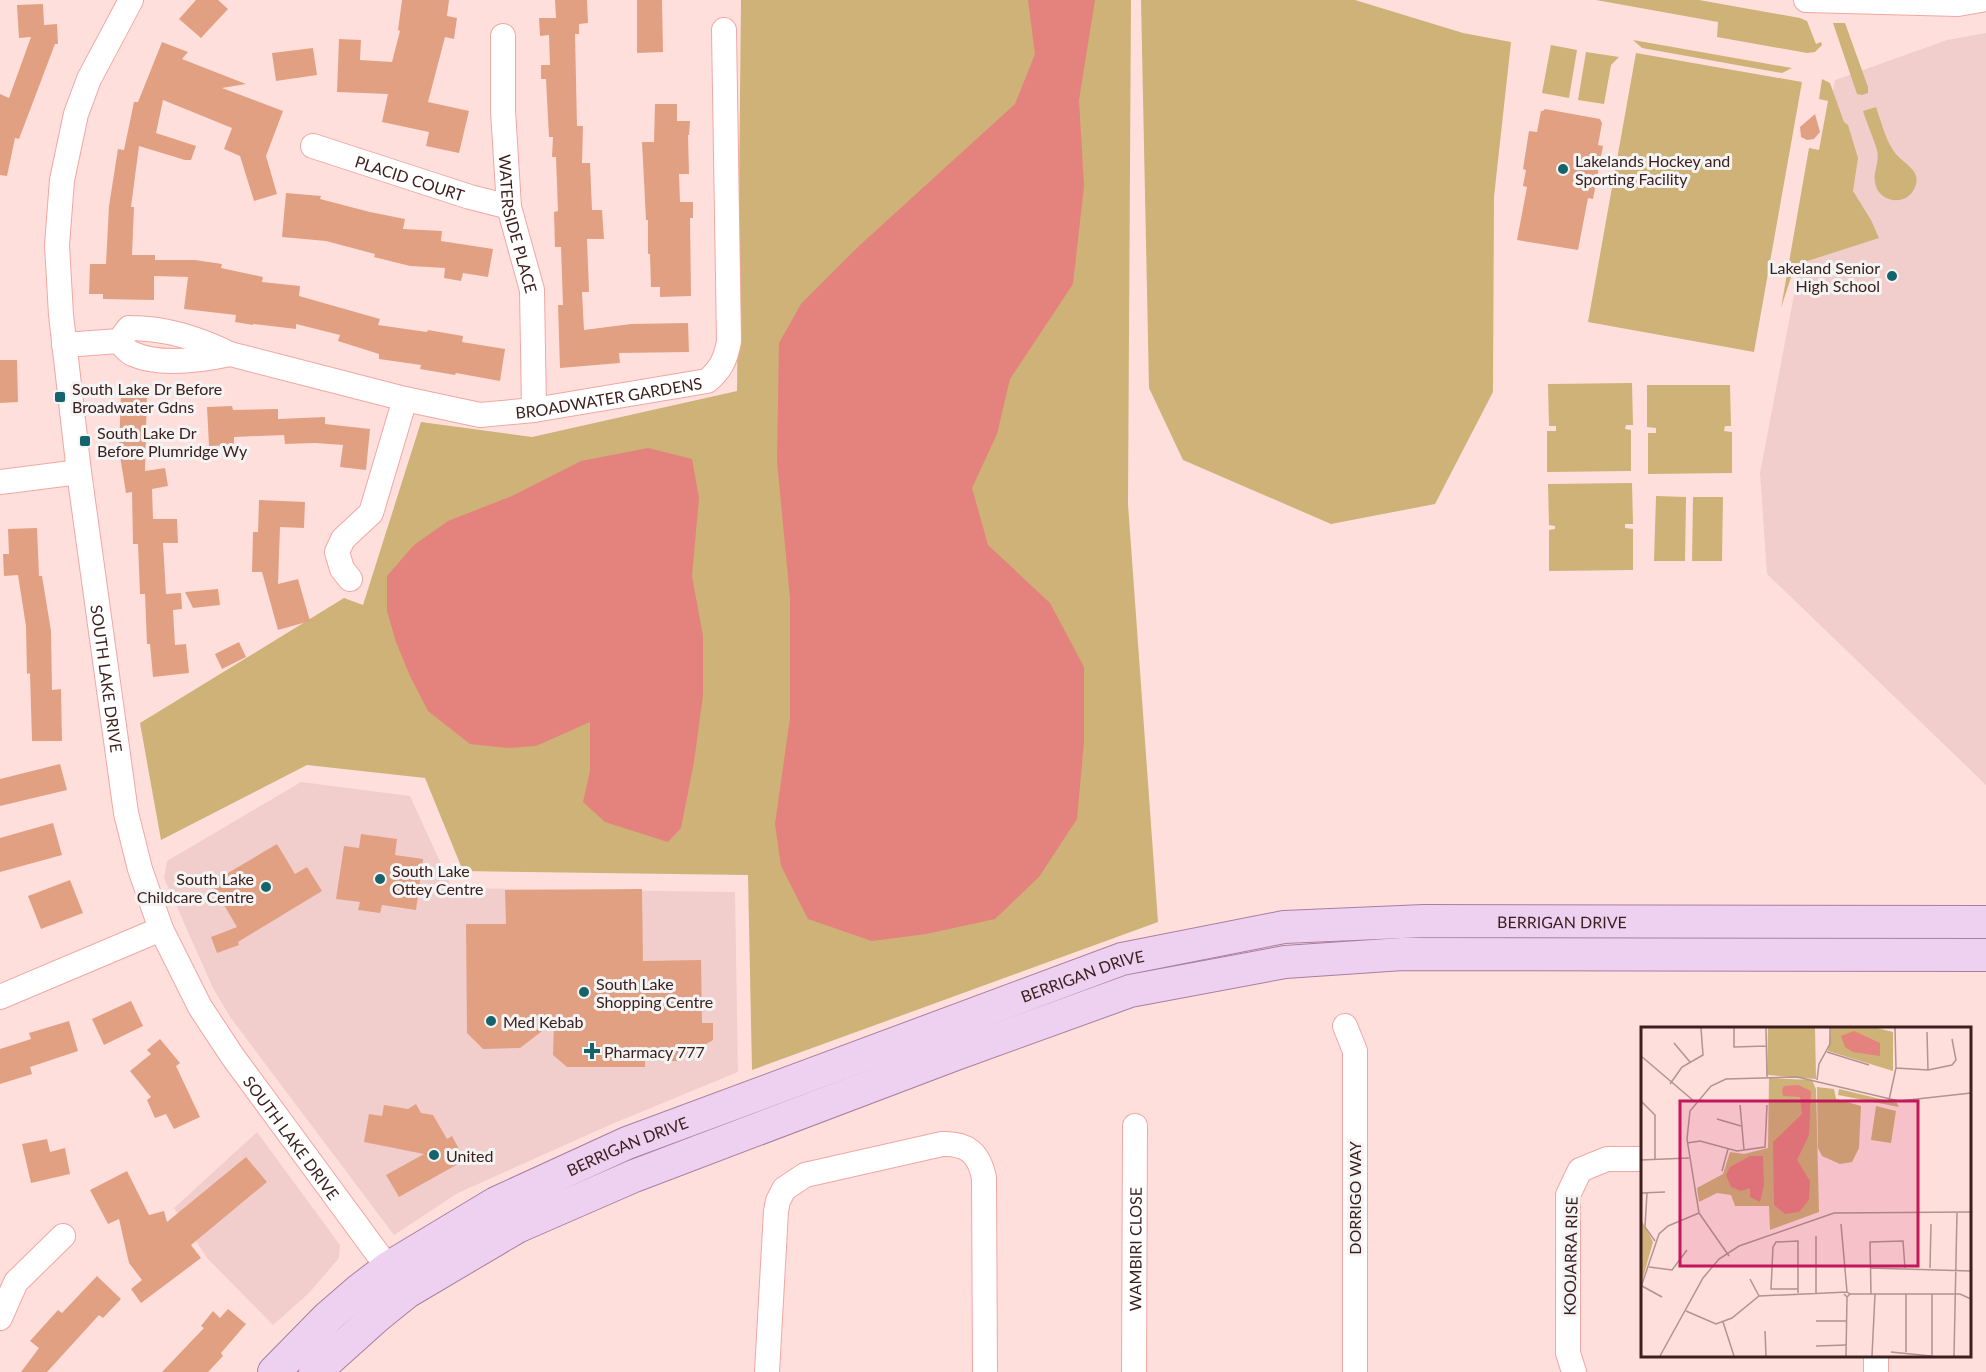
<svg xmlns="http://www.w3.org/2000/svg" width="1986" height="1372" font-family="Lato,sans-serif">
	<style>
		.built { fill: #f1cecb }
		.green { fill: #cfb277 }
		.water { fill: #e4827d }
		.building { fill: #e2a083 }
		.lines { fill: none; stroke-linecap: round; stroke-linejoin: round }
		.minor-casing { stroke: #f1a7a1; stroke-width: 26 }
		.major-casing { stroke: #a97ea0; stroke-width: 34 }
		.minor { stroke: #fff; stroke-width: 24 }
		.major { stroke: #eed0f0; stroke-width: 32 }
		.poi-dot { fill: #16646b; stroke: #f4f4f4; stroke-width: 2 }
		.labels { text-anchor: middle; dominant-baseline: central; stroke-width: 6; stroke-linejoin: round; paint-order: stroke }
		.poi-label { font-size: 16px; fill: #3d201e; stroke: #f4f4f4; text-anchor: start }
		.street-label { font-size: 16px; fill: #3d201e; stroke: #f4f4f4 }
		.inset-road { fill: none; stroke: #b19390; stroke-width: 1.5 }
		.view { fill: #c2185b; fill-opacity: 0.15; stroke: #c2185b; stroke-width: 3 }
		.inset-edge { fill: none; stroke: #3d201e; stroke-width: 3 }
	</style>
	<rect width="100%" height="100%" fill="#ffdfdc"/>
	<g class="built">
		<path d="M1986 33V785L1767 574 1760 473 1835 80 1947 40Z"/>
		<path d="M301 782 410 796 452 888 735 892 738 1072 612 1124 458 1193 394 1235 230 1017 213 988 164 878 167 861Z"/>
		<path d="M257 1132 340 1245 339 1258 309 1293 273 1325 207 1258 174 1208Z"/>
	</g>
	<g class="green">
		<path d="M741 0H1131L1128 504 1158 922 752 1070 748 875 463 871 425 778 307 765 161 840 140 723 344 598 363 605 421 422 532 437 737 391Z"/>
		<path d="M1141 0H1355L1463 33 1511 42 1494 197 1493 392 1435 504 1331 524 1183 460 1149 388Z"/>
		<path d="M1596 0H1699L1800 18 1807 21 1816 44 1821 42 1822 45 1815 52 1807 53 1717 37 1718 22Z"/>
		<path d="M1833 23H1845L1868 87V93L1862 95 1857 94Z"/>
		<path d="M1633 40 1792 68 1782 73 1642 48Z"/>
		<path d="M1551 45 1577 50 1569 98 1542 93Z"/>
		<path d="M1586 52 1619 57 1611 65 1604 104 1578 100Z"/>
		<path d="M1636 53 1802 82 1754 352 1588 322Z"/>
		<path d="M1822 79 1830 83 1844 122 1848 125 1858 158 1853 191 1871 220 1879 238 1795 265 1781 308 1809 148 1819 150 1828 101 1819 99Z"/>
		<path d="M1876 107C1881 121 1885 138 1893 150 1901 164 1926 170 1913 191 1903 207 1877 201 1875 182 1873 171 1880 162 1877 150 1873 137 1867 124 1863 111Z"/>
		<path d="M1632 383 1633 425H1626L1625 429 1631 430V471L1547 472V431H1556V426H1549L1548 384Z"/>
		<path d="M1647 385H1730L1731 426H1725L1724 431 1732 432V473L1648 474V433H1656V428L1647 427Z"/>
		<path d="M1632 483 1633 524H1625V528L1633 529V570L1549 571V530L1555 529V526L1549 525 1548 484Z"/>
		<path d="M1656 496 1686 497 1685 561H1654Z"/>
		<path d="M1693 497H1723L1722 561H1692Z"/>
	</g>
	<g class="water">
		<path d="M1028 0H1095L1079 100 1084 186 1073 284 1010 379 997 434 972 488 988 545 1050 603 1084 667V742L1077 819 1039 877 995 919 926 934 872 941 808 919 781 866 775 824 790 718V598L777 461 779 343 801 304 859 246 1015 104 1035 54Z"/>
		<path d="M648 448 692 459 699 498 692 576 703 636V695L694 762 681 828 668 842 605 822 583 802 590 771V722L536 746 508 748 470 744 428 711 410 676 396 642 387 611V576L414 545 448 521 512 496 581 461Z"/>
	</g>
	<g class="building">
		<path d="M196 0H218L228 9 201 38 179 19Z"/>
		<path d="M402 0H449L447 16 457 18 454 39 445 37 428 102 469 111 459 153 426 146 429 132 382 122 388 94 337 92 339 39 361 40 360 60 392 62 400 31 398 30Z"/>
		<path d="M555 0H587L588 23 579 24V34H575L577 126H583L582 163H590L592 210H602L604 239H587L589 292H582L584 330 631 324 688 323 689 352 619 353 620 363 560 368 558 305H563L561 247H555L554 212 558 211 556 157H552L553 137H549L546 79H541V65H550L549 35 540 36 539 18H556Z"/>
		<path d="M637 0H662L663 52 637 53Z"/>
		<path d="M43 4 44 25 57 24 58 44H55L19 139 15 138 7 176 0 175V94L9 98 31 37 19 38 17 5Z"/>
		<path d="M162 42 188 52 182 59 246 84 222 88 283 111 266 156 277 194 254 201 240 156 224 149 232 128 163 100 156 133 196 146 191 160H185L139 146 131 207H134L132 255H155V260H195L222 264 221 268 263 277 262 282 300 286 299 296 380 319 378 325 427 332 428 330 463 336 462 342 505 349 500 381 456 373 455 375 420 369 421 365 379 359V354L338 341 340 335 296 324V329L253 324V325L235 322 236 315 184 309 188 277 154 276V300L103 299V294H89L90 264H106L109 206 118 149 124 150 134 102H138Z"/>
		<path d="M313 48 317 75 276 81 272 53Z"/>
		<path d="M655 104H677V121H690L689 135H688L689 174H679L680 202H693V218H690L691 296 660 297V287H651L650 254H648V220H646L642 142H654Z"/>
		<path d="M1545 109 1600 119 1602 123 1598 145 1603 146 1593 199 1588 198 1578 250 1517 240 1527 187 1523 186 1526 170 1523 169 1529 131 1537 132 1541 111H1543Z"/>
		<path d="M1815 114 1820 132 1814 139 1807 140 1801 137 1800 127Z"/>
		<path d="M286 193 321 196 320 199 370 212 405 219 403 229 442 231 441 241 493 249 488 277 463 273 461 281 444 278 445 268 410 266 374 257 375 254 326 241 282 237Z"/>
		<path d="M0 360H17L18 402 0 403Z"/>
		<path d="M121 391 147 392 145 471 165 468 168 486 152 489 153 519H177L178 543H163L166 594 181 593 182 609 173 610 175 645 186 644 189 673 153 677 150 644H147L145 594H140L138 544H133L132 492 126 493 119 450Z"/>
		<path d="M232 406 233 410 278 409V419L325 417V424L370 429 366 470 340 467 343 445 315 443 285 444 284 435 234 437V445L209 446 207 407Z"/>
		<path d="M259 500 305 502 304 528 280 527 278 584 298 579 310 621 278 630 262 572H252L253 532H258Z"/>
		<path d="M37 528 39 576H42L51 631 52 690 61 689 62 741H32L30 673 27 674 26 626 18 575 4 576 3 554H9L8 529Z"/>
		<path d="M218 589 220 605 193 608 185 592Z"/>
		<path d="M239 642 246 657 222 669 215 654Z"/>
		<path d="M60 764 67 790 0 806V779Z"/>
		<path d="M53 823 62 855 0 872V838Z"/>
		<path d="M361 834 397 839 395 855 423 859 416 910 382 905 380 913 358 910 360 902 336 899 344 846 359 848Z"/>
		<path d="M277 844 295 874 307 867 322 891 238 942 239 945 217 953 211 937 237 927 211 883Z"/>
		<path d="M70 880 83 913 41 929 28 896Z"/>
		<path d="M642 889 643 961 701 960 702 1023H713V1040L677 1061H645V1067H567L553 1055 554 1022 520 1048 483 1049 467 1033 466 924H506L505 890Z"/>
		<path d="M131 1001 143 1026 104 1045 92 1019Z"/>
		<path d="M69 1021 78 1051 30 1067 32 1074 0 1084V1049L31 1039 29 1033Z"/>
		<path d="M160 1039 180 1063 176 1066 200 1117 174 1129 166 1114 155 1118 147 1100 151 1097 130 1071 151 1054 147 1050Z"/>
		<path d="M416 1104 421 1113 433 1115 447 1139 452 1136 465 1160 399 1197 386 1175 424 1154 364 1142 369 1114 382 1116 384 1105 408 1109Z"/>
		<path d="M47 1139 50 1152 65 1148 70 1174 31 1183 22 1144Z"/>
		<path d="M246 1157 267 1182 191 1245 201 1258 141 1303 131 1289 142 1280 129 1263 119 1219 108 1224 90 1190 127 1171 149 1215 164 1211 167 1222Z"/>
		<path d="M97 1276 121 1299 103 1318 99 1315 47 1372H21L39 1348 30 1341 58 1310 62 1313Z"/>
		<path d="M228 1309 246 1324 221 1353 223 1356 208 1372H162L204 1328 201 1326 213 1311 220 1318Z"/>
	</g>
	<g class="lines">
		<g class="minor-casing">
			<g id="minor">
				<path id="s1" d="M131 0 89 79 76 114 62 180 57 245 61 315 79 472 126 813 140 869 161 929 200 1007 233 1057 397 1280"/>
				<path d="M1806 0 1958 4 1981 0"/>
				<path id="s2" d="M503 36V111L509 207 532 290 534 410"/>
				<path id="s3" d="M313 146 470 197 509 207"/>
				<path d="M119 341C123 345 127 352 133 354 160 366 202 360 230 354"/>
				<path id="s4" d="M64 345 119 341 129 328C166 328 197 338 230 354L405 399 480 415 534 410 707 381C721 370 726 358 729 341L724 30"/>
				<path d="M0 482 79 472"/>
				<path d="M350 579 342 569 337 552 343 539 371 513 405 399"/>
				<path d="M0 997 161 929"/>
				<path d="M1345 1026 1355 1051V1372"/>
				<path d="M0 1318 16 1282 63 1236"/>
				<path d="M1876 1356V1372"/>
				<path d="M767 1372 776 1211 778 1201 784 1189 805 1175 942 1144C967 1143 979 1153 984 1178L985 1372"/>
				<path id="s5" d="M1134 1372 1135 1126"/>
				<path d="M1574 1372 1568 1353V1195L1580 1170 1607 1159H1642"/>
			</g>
		</g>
		<g class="major-casing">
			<g id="major">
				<path id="s6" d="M274 1372 328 1317 358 1291 388 1268 496 1203 627 1143 1122 959 1284 927 1424 921 1986 922"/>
				<path d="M315 1372 376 1317 407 1292 517 1227 634 1176 953 1055 1130 991 1285 962 1403 954 1986 955"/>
			</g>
		</g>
		<use href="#minor" class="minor"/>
		<use href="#major" class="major"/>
	</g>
	<g class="poi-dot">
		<circle cx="1563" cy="169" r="6"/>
		<circle cx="1892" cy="276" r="6"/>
		<rect x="54" y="391" width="12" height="12" rx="3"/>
		<rect x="79" y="435" width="12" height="12" rx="3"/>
		<circle cx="380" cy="879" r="6"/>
		<circle cx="266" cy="887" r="6"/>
		<circle cx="584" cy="992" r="6"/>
		<circle cx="491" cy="1021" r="6"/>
		<path d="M589 1042h6v6h6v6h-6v6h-6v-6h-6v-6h6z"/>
		<circle cx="434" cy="1155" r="6"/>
	</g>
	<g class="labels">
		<g class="poi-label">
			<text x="1575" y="160">Lakelands Hockey and<tspan x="1575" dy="18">Sporting Facility</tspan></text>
			<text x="1880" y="267" text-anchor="end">Lakeland Senior<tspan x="1880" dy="18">High School</tspan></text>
			<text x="72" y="388">South Lake Dr Before<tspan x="72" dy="18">Broadwater Gdns</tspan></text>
			<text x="97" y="432">South Lake Dr<tspan x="97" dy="18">Before Plumridge Wy</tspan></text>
			<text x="392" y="870">South Lake<tspan x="392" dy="18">Ottey Centre</tspan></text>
			<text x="254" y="878" text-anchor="end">South Lake<tspan x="254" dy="18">Childcare Centre</tspan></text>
			<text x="596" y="983">South Lake<tspan x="596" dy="18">Shopping Centre</tspan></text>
			<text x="503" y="1021">Med Kebab</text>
			<text x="604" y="1051">Pharmacy 777</text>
			<text x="446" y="1155">United</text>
		</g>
		<g class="street-label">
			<text stroke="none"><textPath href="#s3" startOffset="102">PLACID COURT</textPath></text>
			<text stroke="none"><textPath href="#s2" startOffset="189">WATERSIDE PLACE</textPath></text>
			<text stroke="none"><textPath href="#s4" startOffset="564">BROADWATER GARDENS</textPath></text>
			<text stroke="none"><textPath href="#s1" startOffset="696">SOUTH LAKE DRIVE</textPath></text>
			<text stroke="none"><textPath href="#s6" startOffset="1396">BERRIGAN DRIVE</textPath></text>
			<text stroke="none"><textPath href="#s6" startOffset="910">BERRIGAN DRIVE</textPath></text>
			<text stroke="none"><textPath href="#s1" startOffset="1200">SOUTH LAKE DRIVE</textPath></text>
			<text stroke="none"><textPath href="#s6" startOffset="424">BERRIGAN DRIVE</textPath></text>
			<text transform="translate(1354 1198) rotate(-90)">DORRIGO WAY</text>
			<text stroke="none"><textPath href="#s5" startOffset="123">WAMBIRI CLOSE</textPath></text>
			<text transform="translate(1570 1256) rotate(-89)">KOOJARRA RISE</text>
		</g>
	</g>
	<g transform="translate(1641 1027)">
		<rect width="330" height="330" fill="#ffdfdc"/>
		<path d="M127 1H174L175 52 126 48ZM190 1H236L252 5V44L187 24ZM128 51 171 53 175 62 178 185 129 203 128 179H94L90 168 76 166 58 175 56 161 82 147 89 125 103 127 127 121ZM176 60 193 62 195 72 220 79 218 121 211 135 199 137 181 129 177 121ZM198 62 256 76 258 80 197 68ZM235 79 255 84 250 116 230 113ZM1 194 12 215 0 258V194Z" fill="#cfb277"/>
		<path d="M213 4 239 16V29L212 25 204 20 200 9ZM157 58 170 64 168 108 156 133 169 154 168 173 158 185 144 187 133 178 132 115 161 87 159 70 142 69 141 63 143 59ZM109 129H122L123 158 119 175 109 170V161L100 164 90 160 85 148 89 140Z" fill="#e4827d"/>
		<path class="inset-road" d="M93 1V20L125 19M125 1 126 50M286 5 287 43M33 16 49 35M186 25 228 38M0 29 54 75M255 41 287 43 311 38 315 33 311 12M176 53 178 37 189 17V1M29 57 41 40 62 28 60 1M248 73 255 41 254 1M0 74 14 88V133M99 78 103 123M76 92 100 99M46 116 59 114 96 124 124 120 126 78M0 133 48 131M81 144 87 122M0 166 24 165M6 166 4 200 14 214M200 197 206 265M88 229 58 186 46 112 49 84 70 59 85 52 156 50 258 74 330 66M8 240 31 243 46 223M229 241 330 244M289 241 290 197M109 252 118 269M1 259 21 270M0 260 18 207 27 199 58 186M157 262H130L132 220 135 215 157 214V266M175 267V209M209 267H319L330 272M230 267 229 215 262 214 264 241M265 267V325M291 267V329M45 284 75 297 91 291 118 269 206 265 209 267 206 270 203 267M175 294H206M82 295 93 329M124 304 125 329M175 319 206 318M250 325 290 329M19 329 62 251 78 232 98 219 193 186 330 185M205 329 206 270M231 329 234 267M313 329 316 185"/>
		<path class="view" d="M39 74H277V239H39Z"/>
		<rect width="330" height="330" class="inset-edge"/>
	</g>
</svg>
